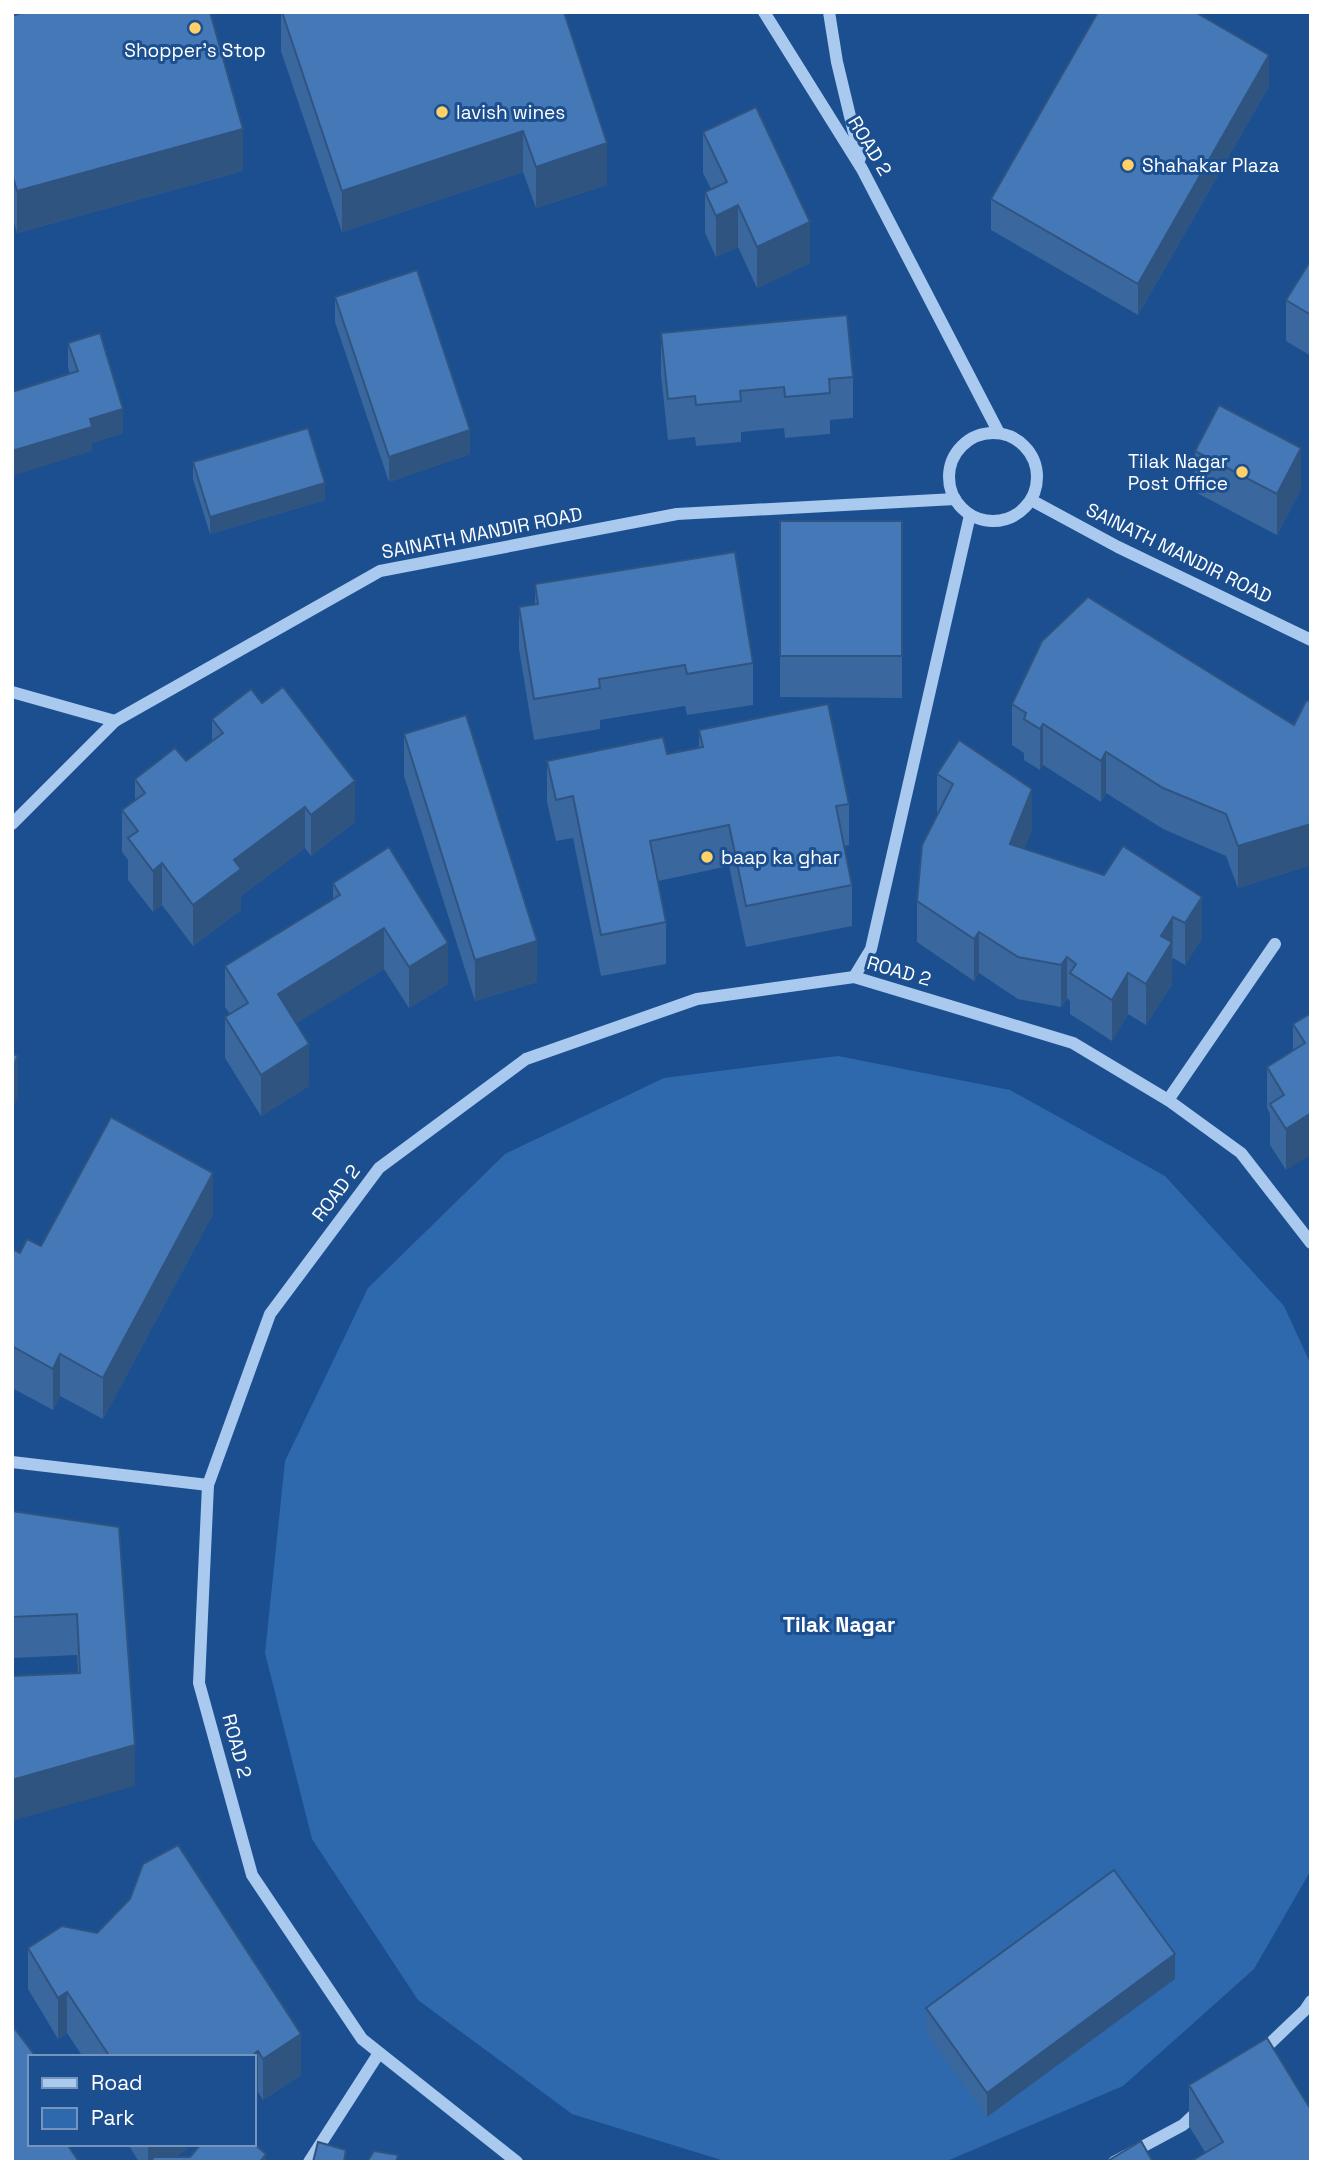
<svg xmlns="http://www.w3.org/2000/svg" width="1323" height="2174" font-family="'Space Grotesk',sans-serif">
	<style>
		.green { fill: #2e69ad }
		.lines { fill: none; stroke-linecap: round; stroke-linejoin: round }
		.minor { stroke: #a9c9ee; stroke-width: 12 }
		.wall { fill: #3a679d }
		.shaded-wall { fill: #305480 }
		.building { fill: #4478b7; stroke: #305480; stroke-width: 2 }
		.poi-dot { fill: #ffd166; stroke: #1b4f8f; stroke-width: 2.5 }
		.labels { text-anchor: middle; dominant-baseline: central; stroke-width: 6; stroke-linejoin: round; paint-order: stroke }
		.poi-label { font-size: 19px; fill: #fff; stroke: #1b4f8f; text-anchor: start }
		.street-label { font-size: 19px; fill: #fff; stroke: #1b4f8f }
		.neighbourhood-label { font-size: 21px; font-weight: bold; fill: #fff; stroke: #1b4f8f }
	</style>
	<rect width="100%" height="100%" fill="#1b4f8f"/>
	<path class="green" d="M838 1056 1010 1090 1165 1176 1284 1306 1311 1365V1870L1254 1969 1123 2086 947 2161 728 2162 572 2114 418 2000 312 1839 265 1653 285 1461 368 1288 505 1154 664 1078Z"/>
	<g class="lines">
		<g class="minor">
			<path d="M764 12 862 169 999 433"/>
			<path d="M829 12 837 62 860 158"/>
			<circle cx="993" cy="477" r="44"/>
			<path d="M1031 500 1118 547 1311 640"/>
			<path d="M12 692 115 721"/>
			<path d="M12 824 115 721 380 571 677 514 955 499"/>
			<path d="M854 977 871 949 970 515"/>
			<path d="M1168 1100 1275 944"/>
			<path d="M12 1462 208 1485"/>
			<path d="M1260 2053 1305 2010 1311 2001"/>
			<path d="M309 2162 379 2053"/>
			<path d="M517 2162 362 2039 252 1875 199 1683 208 1485 270 1314 379 1168 526 1059 697 999 854 977 1073 1043 1168 1100 1241 1153 1311 1243"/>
			<path d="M1114 2162 1183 2125 1201 2108"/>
		</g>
	</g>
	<g class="wall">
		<path d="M281 12H564L607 185 536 208 523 172 342 232 281 51Z"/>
		<path d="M12 16 243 171 17 233 12 215Z"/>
		<path d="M1269 86 1138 315 991 230V199Z"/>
		<path d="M703 132 810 263 757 288 738 247 716 257 705 233V192L711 189 703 173Z"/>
		<path d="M1311 260V356L1286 341V300Z"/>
		<path d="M335 297 470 454 389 482 335 322Z"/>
		<path d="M661 333 853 377V418L830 420V434L785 438 784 428 741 432V442L696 446 695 437 668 440 661 375Z"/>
		<path d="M68 343 123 433 92 443V451L68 367Z"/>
		<path d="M1195 451 1301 489 1277 535 1195 492Z"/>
		<path d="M193 462 325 500 210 534 193 479Z"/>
		<path d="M780 521H902V698L780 697Z"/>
		<path d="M535 584 753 663V705L687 715 685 706 600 720V729L534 740 519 649V607L535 605Z"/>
		<path d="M1311 700V865L1238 888 1226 856 1163 829 1106 793 1101 802 1043 765 1040 770 1024 760V753L1012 745V704L1294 725Z"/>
		<path d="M212 719 355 822 311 856 305 848 241 896V910L193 946 162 905 153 912 128 880V860L122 852V810L135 801V779L186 761 212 741Z"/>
		<path d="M699 730 849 804V845L844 846 852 885V926L746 947 729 866 658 881 666 922V964L601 976 573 838 556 841 547 802V761L667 754 699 748Z"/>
		<path d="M404 734 537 982 475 1001 404 776Z"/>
		<path d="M937 774 1032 830 1024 849 1104 875 1123 846 1202 938 1185 965 1173 958 1172 960V984L1146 1025 1128 1014 1112 1041 1070 1014V1001L1067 998 1061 1007 1018 999 979 973 974 981 917 942V901L937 815Z"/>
		<path d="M333 883 448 984 409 1008 384 969 296 1023 309 1086 261 1116 225 1058V1017L230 1014 225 1007V966L333 899Z"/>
		<path d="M1311 1013 1286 1170 1270 1145V1114L1267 1108V1067L1293 1050V1024Z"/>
		<path d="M213 1214 103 1419 60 1396 53 1410 12 1388V1249L20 1253 41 1246Z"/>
		<path d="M12 1511 119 1527 135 1786 78 1673 77 1655 12 1658Z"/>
		<path d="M62 1926 301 2075 263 2100 258 2092 254 2095V2057H83L67 2033 58 2039 28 1989V1948Z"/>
		<path d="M1175 1979 987 2117 926 2033V2008Z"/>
		<path d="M1189 2085 1311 2110 1205 2152 1189 2126Z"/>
		<path d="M128 2144H187V2149L175 2157 266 2162H139Z"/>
	</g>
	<g class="shaded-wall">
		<path d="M1269 55V86L1138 315V284Z"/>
		<path d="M243 129V171L17 233V191Z"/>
		<path d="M523 131V172L342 232V191Z"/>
		<path d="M607 143V185L536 208V167Z"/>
		<path d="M738 205V247L716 257V216Z"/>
		<path d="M810 222V263L757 288V247Z"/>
		<path d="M123 409V433L92 443V451L12 476V451L90 419Z"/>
		<path d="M470 430V454L389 482V457Z"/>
		<path d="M1301 448V489L1277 535V494Z"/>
		<path d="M325 483V500L210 534V517Z"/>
		<path d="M1043 724V765L1040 770V729Z"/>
		<path d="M1106 752V793L1101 802V761Z"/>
		<path d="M355 781V822L311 856V815Z"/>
		<path d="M1032 789V830L1010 886V844Z"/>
		<path d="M305 807V848L241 896V910L193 946V905L234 860Z"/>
		<path d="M1311 824V865L1238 888V846Z"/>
		<path d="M162 863V905L153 912V871Z"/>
		<path d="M1202 897V938L1185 965V923Z"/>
		<path d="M1173 917 1172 984 1146 1025V984L1161 936Z"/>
		<path d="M384 928V969L278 1035V994Z"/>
		<path d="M979 932V973L974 981V939Z"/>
		<path d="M537 941V982L475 1001V960Z"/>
		<path d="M448 943V984L409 1008V967Z"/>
		<path d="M1067 957V998L1061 1007V965Z"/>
		<path d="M1128 973V1014L1112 1041V1000Z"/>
		<path d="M309 1044V1086L261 1116V1075Z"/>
		<path d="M18 1056V1097L12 1109V1068Z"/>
		<path d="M1311 1113V1155L1286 1170V1129Z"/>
		<path d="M213 1173V1214L103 1419V1378Z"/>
		<path d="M60 1354V1396L53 1410V1369Z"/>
		<path d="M135 1745V1786L12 1821V1780Z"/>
		<path d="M1175 1954V1979L987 2117V2093Z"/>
		<path d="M67 1992V2033L58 2039V1998Z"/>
		<path d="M301 2034V2075L263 2100V2059Z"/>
		<path d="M258 2051V2092L254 2095V2057H250Z"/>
		<path d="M148 2144H187V2149L168 2162H148Z"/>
		<path d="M266 2154V2162H260Z"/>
	</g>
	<g class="building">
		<path d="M25 12H210L243 129 17 191 12 174V16Z"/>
		<path d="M282 12H564L607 143 536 167 523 131 342 191Z"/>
		<path d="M1098 12H1195L1269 55 1138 284 991 199Z"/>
		<path d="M756 107 810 222 757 247 738 205 716 216 705 192 727 182 703 132Z"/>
		<path d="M1311 260V315L1286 300Z"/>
		<path d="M417 270 470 430 389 457 335 297Z"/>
		<path d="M847 315 853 377 829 379 830 393 785 397 784 387 740 391 741 401 696 405 695 396 668 399 661 333Z"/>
		<path d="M100 333 123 409 90 419 92 427 12 451V392L78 371 68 343Z"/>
		<path d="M1219 405 1301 448 1277 494 1195 451Z"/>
		<path d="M308 428 325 483 210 517 193 462Z"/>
		<rect x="780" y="521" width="122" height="135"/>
		<path d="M735 552 753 663 687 674 685 665 599 679 600 688 534 699 519 607 538 604 535 584Z"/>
		<path d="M1088 597 1294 725 1306 701 1311 700V824L1238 846 1226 814 1163 788 1106 752 1101 761 1043 724 1040 729 1024 719 1026 713 1012 704 1042 641Z"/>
		<path d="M283 687 355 781 311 815 305 807 234 860 241 869 193 905 162 863 153 871 128 838 138 831 122 810 145 793 135 779 175 748 186 761 223 733 212 719 251 689 262 703Z"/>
		<path d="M828 704 849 804 836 806 852 885 746 906 729 825 650 841 666 922 601 935 573 796 556 800 547 761 663 737 667 754 703 747 699 730Z"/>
		<path d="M466 715 537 941 475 960 404 734Z"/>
		<path d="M959 740 1032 789 1010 844 1104 875 1123 846 1202 897 1185 923 1173 917 1161 936 1172 942 1146 984 1128 973 1112 1000 1070 973 1076 964 1067 957 1061 965 1018 957 979 932 974 939 917 901 922 845 953 784 937 774Z"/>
		<path d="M389 847 448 943 409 967 384 928 278 994 309 1044 261 1075 225 1017 248 1003 225 966 340 895 333 883Z"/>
		<path d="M1311 1013V1113L1286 1129 1270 1104 1284 1095 1267 1067 1305 1043 1293 1024Z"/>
		<path d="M12 1053 18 1056 12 1068Z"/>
		<path d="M111 1117 213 1173 103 1378 60 1354 53 1369 12 1346V1249L20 1253 27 1239 41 1246Z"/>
		<path d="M12 1511 119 1527 135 1745 12 1780V1676L80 1673 77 1614 12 1617Z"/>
		<path d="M178 1845 301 2034 263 2059 258 2051 250 2057H110L67 1992 58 1998 28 1948 62 1926 97 1933 130 1899 143 1864Z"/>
		<path d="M1114 1870 1175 1954 987 2093 926 2008Z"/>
		<path d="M12 2025 36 2057H30V2144H67L79 2162H12Z"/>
		<path d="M1267 2038 1311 2110V2162H1190L1223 2142 1189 2085Z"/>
		<path d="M1141 2141 1153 2162H1106Z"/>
		<path d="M318 2142 346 2150 344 2162H313Z"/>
		<path d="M201 2144H254L266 2154 260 2162H150L154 2157H190Z"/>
		<path d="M374 2151 398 2155 396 2162H367Z"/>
	</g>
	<g class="poi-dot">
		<circle cx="195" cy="28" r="7"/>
		<circle cx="442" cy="112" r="7"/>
		<circle cx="1128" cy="165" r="7"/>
		<circle cx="1242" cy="472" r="7"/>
		<circle cx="707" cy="857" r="7"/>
	</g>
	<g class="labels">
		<g class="poi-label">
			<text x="195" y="50" text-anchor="middle">Shopper's Stop</text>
			<text x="456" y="112">lavish wines</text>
			<text x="1142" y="165">Shahakar Plaza</text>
			<text x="1228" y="461" text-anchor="end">Tilak Nagar<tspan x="1228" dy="22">Post Office</tspan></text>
			<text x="721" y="857">baap ka ghar</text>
		</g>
		<g class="street-label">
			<text transform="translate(870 146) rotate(59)">ROAD 2</text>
			<text transform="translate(482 533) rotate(-11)">SAINATH MANDIR ROAD</text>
			<text transform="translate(1179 553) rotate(26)">SAINATH MANDIR ROAD</text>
			<text transform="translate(899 971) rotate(16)">ROAD 2</text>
			<text transform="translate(336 1193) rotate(-53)">ROAD 2</text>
			<text transform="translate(237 1746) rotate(75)">ROAD 2</text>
		</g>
		<g class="neighbourhood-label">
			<text x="839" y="1624">Tilak Nagar</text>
		</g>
	</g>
	<rect width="1323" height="2174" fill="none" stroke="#ffffff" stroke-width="28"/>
	<rect x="28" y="2055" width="228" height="91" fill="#1b4f8f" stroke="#7695bc" stroke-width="2"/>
	<rect x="42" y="2078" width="35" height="10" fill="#a9c9ee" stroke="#7695bc" stroke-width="2"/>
	<text x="91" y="2090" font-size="21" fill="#ffffff">Road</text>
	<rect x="42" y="2108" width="35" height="21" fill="#2e69ad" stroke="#7695bc" stroke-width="2"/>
	<text x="91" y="2125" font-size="21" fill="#ffffff">Park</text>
</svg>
